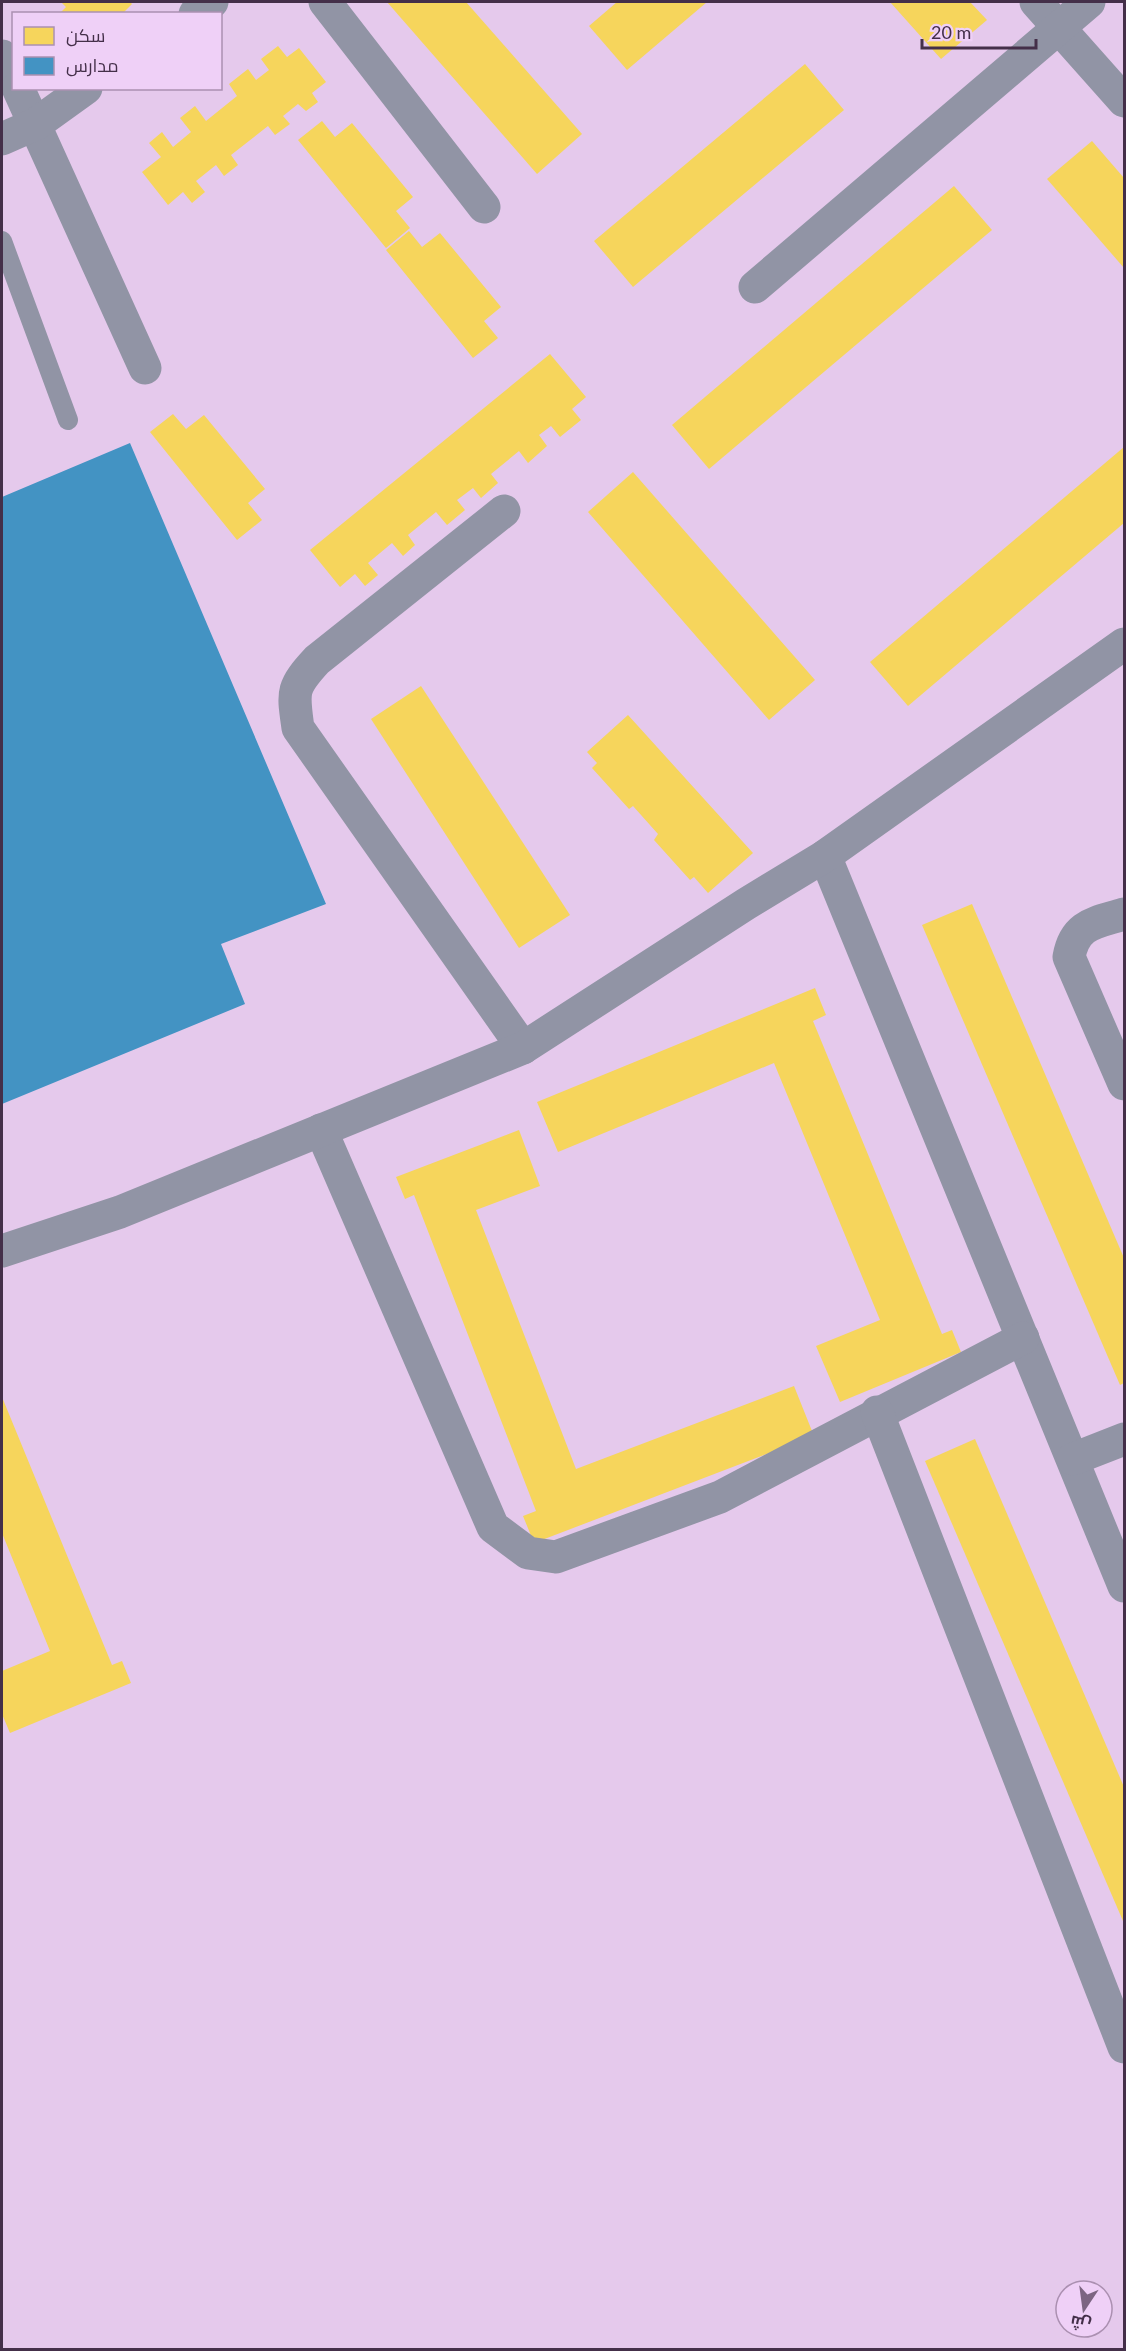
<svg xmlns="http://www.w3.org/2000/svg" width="1126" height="2351" font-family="Lato,Cairo,sans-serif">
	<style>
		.homes { fill: #f6d55c }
		.schools { fill: #4393c3 }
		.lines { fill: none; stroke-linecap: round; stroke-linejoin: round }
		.lane { stroke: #9194a5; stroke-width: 20 }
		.street { stroke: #9194a5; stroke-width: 33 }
	</style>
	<rect width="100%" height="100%" fill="#e5c9ec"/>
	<g class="homes">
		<path d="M61 2H130L132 4 122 14H59L66 7Z"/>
		<path d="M387 2H466L582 134 537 174Z"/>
		<path d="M617 2H707L627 70 589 26Z"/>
		<path d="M890 2H970L987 20 941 59Z"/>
		<path d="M278 46 287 57 299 48 326 82 312 93 318 102 306 111 298 104 283 116 290 124 275 135 268 126 231 155 238 165 224 176 216 165 196 181 205 192 192 203 183 192 168 205 142 172 161 157 149 143 162 132 173 147 191 132 180 118 195 106 206 121 237 96 229 84 248 69 256 80 269 70 261 59Z"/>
		<path d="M805 64 844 110 633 287 594 241Z"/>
		<path d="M322 121 335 137 352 123 413 197 396 211 410 228 386 248 298 140Z"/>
		<path d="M1092 141 1124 178V268L1047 179Z"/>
		<path d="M954 186 992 230 709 469 672 425Z"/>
		<path d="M409 231 422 247 440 233 501 307 484 321 498 338 473 358 386 250Z"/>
		<path d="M550 354 586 397 572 409 581 420 560 437 551 426 539 435 547 446 528 463 519 451 491 474 498 483 481 498 473 488 457 500 465 510 447 525 436 512 408 535 415 545 403 556 392 543 368 563 378 575 365 586 355 574 340 587 310 550Z"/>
		<path d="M173 414 186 429 204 415 265 489 248 503 262 520 237 540 150 432Z"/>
		<path d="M1124 447V523L908 706 870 662Z"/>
		<path d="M633 472 815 680 769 720 588 512Z"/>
		<path d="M421 686 570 915 519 948 371 719Z"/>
		<path d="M628 715 753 853 708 893 694 877 690 880 654 840 658 834 633 806 629 809 592 768 597 763 587 752Z"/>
		<path d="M972 904 1124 1258V1383L1120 1385 922 925Z"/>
		<path d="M815 988 826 1015 813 1021 942 1334 952 1330 961 1352 840 1402 816 1346 880 1320 774 1063 558 1152 537 1102Z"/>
		<path d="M519 1130 540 1186 476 1210 576 1469 794 1386 814 1436 534 1543 523 1516 536 1511 414 1195 405 1199 396 1177Z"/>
		<path d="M2 1397 112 1665 122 1661 131 1683 10 1733 2 1714V1671L50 1651 2 1533Z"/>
		<path d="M975 1439 1124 1787V1920L1123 1921 925 1461Z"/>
	</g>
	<path class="schools" d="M130 443 326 904 221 944 245 1004 2 1104V497Z"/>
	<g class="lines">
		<path class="lane" d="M2 241 68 420"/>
		<g class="street">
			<path d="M325 2 484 207"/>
			<path d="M1036 2 1124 101"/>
			<path d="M195 14 212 2"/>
			<path d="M2 56 14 80"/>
			<path d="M18 88 145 368"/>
			<path d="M2 139 36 124 86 88"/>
			<path d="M755 287 1089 2"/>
			<path d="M504 511 317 660C291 688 293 692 298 728L523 1048"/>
			<path d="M825 856 1124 1586"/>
			<path d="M1124 914C1096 923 1075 923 1069 957L1124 1084"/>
			<path d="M321 1130 493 1527 528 1553 556 1557 720 1497 1023 1338"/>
			<path d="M2 1251 120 1212 523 1048 746 904 825 856 1124 644"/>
			<path d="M877 1412 1124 2047"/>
			<path d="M1073 1459 1124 1439"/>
		</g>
	</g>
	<rect width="1126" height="2351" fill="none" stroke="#442f49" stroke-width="6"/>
	<rect x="12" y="12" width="210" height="78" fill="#efd0f7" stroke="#ab90b1" stroke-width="1.5"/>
	<rect x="24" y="27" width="30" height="18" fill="#f6d55c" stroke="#ab90b1" stroke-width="1.5"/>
	<text x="66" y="42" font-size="18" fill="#442f49">سكن</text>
	<rect x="24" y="57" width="30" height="18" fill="#4393c3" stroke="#ab90b1" stroke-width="1.5"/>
	<text x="66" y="72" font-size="18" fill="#442f49">مدارس</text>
	<g transform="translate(1084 2309) rotate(193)"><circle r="28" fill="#efd0f7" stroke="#ab90b1" stroke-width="1.5"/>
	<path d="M0-4.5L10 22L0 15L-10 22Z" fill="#7c6582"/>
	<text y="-9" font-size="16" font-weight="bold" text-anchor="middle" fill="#442f49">ش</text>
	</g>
	<path d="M922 39v9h114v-9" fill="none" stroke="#442f49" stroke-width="3"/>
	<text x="931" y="39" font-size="18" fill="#442f49" stroke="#efd0f7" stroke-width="4.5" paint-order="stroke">20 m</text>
</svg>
